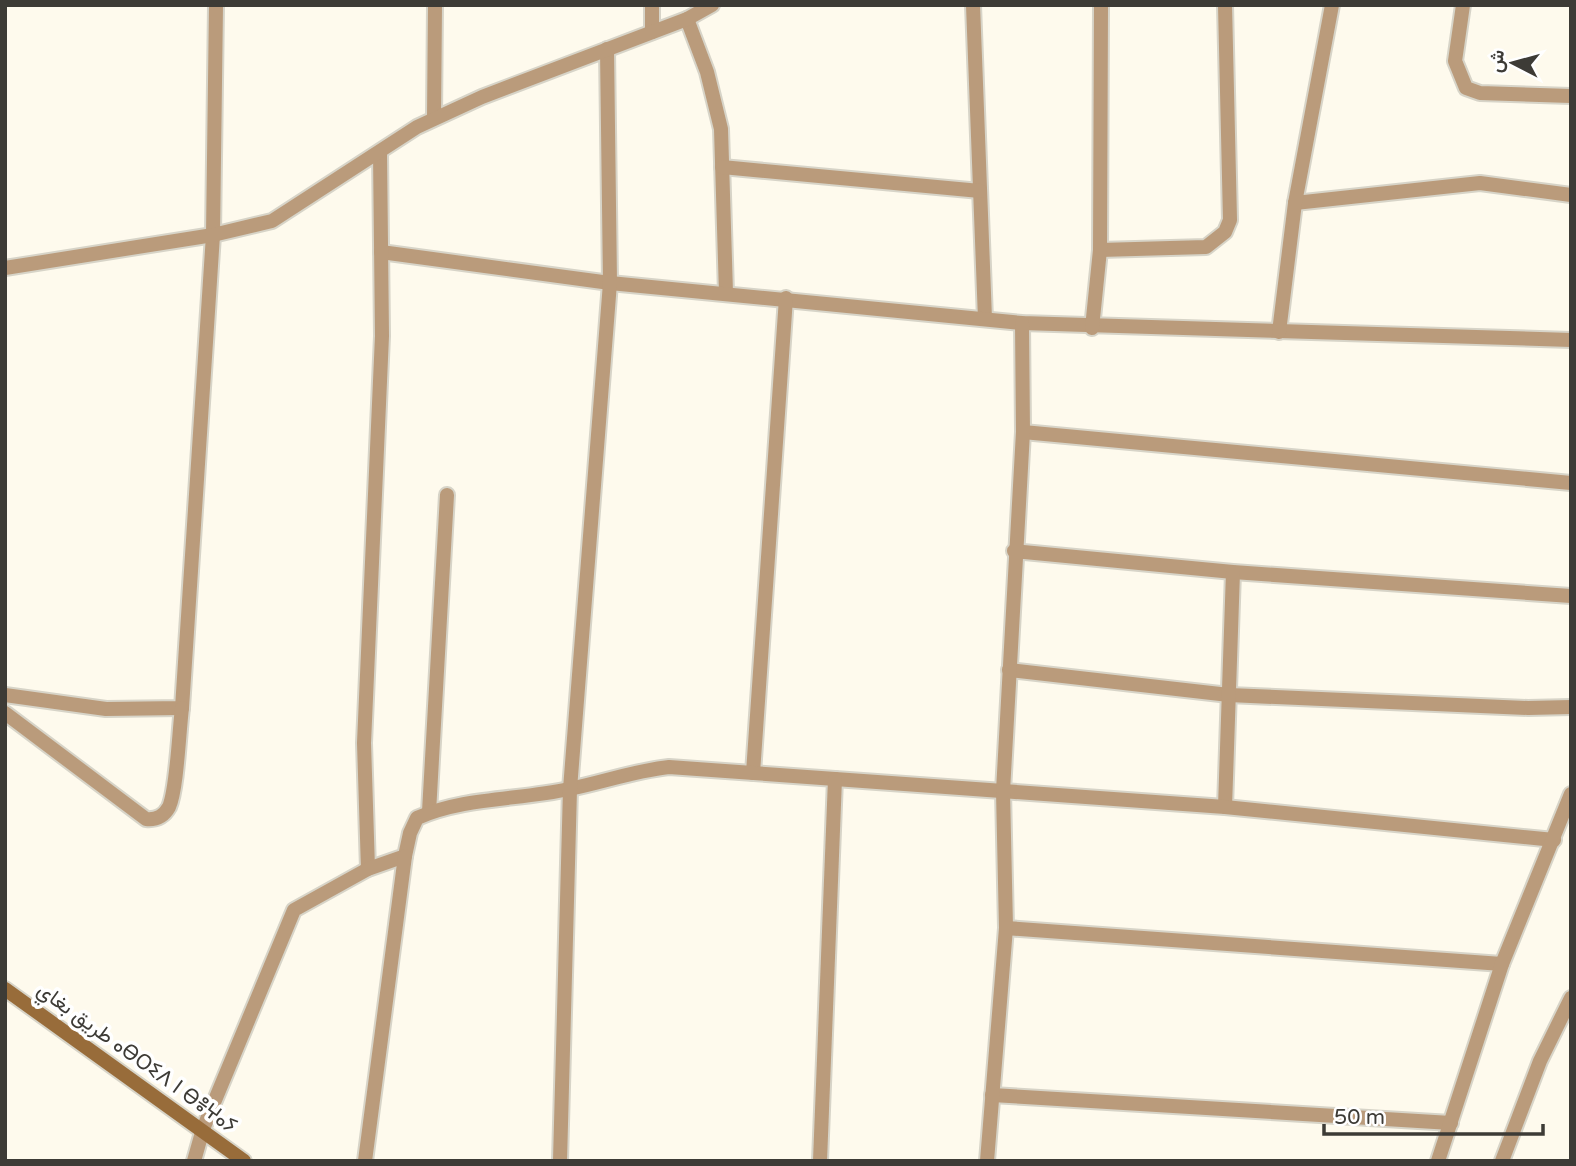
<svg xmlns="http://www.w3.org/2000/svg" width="1576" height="1166" font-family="'Varela Round',Vazirmatn,'Noto Sans Tifinagh',sans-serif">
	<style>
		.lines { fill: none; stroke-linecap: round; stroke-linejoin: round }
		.minor-casing { stroke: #d7d4c8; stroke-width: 18 }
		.tertiary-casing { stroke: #d7d4c8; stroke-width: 18 }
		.secondary-casing { stroke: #d7d4c8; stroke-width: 18 }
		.minor { stroke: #ba9b7b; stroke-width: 14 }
		.tertiary { stroke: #ba9b7b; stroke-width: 14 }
		.secondary { stroke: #986c3a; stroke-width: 14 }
		.labels { text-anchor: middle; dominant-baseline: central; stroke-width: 7; stroke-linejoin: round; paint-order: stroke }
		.street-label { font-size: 21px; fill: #3d3b36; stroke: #fff }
	</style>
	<rect width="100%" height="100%" fill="#fefaed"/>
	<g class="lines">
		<g class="minor-casing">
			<g id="minor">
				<path d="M973 5 985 319"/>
				<path d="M1463 5 1455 61 1466 88 1480 93 1571 96"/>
				<path d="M687 19 707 72 721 129 726 293"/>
				<path d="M652 32V5"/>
				<path d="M434 118 435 5"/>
				<path d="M722 167 980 191"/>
				<path d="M1295 203 1480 183 1571 195"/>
				<path d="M1100 250 1206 247 1225 232 1230 220 1225 5"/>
				<path d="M381 252 610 283 1022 323 1571 340"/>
				<path d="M1092 328 1100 250 1101 5"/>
				<path d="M1279 332 1295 203 1332 5"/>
				<path d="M1023 432 1571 483"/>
				<path d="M1014 551 1233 572 1571 596"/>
				<path d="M1009 670 1229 695 1528 708 1571 707"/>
				<path d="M5 695 106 709 182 708 213 235 216 5"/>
				<path d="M5 713 146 819C157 820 164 816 169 807 177 789 179 731 182 708"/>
				<path d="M753 773 786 298"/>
				<path d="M1225 807 1233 572"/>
				<path d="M429 812 447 495"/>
				<path d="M368 869 364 743 382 336 380 152"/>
				<path d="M1006 928 1502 964"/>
				<path d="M992 1095 1451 1123"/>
				<path d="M194 1161 203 1129 294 910 368 869 405 856 410 833 417 818C464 797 520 800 569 789 604 782 633 771 669 767L1225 807 1554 840"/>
				<path d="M365 1161 405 856"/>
				<path d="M560 1161 570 789 610 283 607 49"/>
				<path d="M820 1161 835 779"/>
				<path d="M987 1161 1006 928 1003 791 1023 432 1022 323"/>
				<path d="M1438 1161 1502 964 1571 794"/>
				<path d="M1502 1161 1540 1061 1571 998"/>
			</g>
		</g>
		<g class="tertiary-casing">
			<path id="tertiary" d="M5 268 213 235 272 221 417 127 482 97 687 19 712 5"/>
		</g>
		<g class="secondary-casing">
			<path id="secondary" d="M5 989 244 1161"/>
		</g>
		<use href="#minor" class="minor"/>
		<use href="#tertiary" class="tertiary"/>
		<use href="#secondary" class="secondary"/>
	</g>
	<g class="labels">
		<g class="street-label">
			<text transform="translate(137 1058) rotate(36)">طريق بغاي ⴰⴱⵔⵉⴷ ⵏ ⴱⴻⵖⴰⵢ</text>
		</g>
	</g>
	<rect width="1576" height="1166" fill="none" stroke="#3d3b36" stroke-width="14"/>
	<g transform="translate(1513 63) rotate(276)" stroke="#ffffff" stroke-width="5" paint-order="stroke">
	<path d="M0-5L12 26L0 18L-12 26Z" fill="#3d3b36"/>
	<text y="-10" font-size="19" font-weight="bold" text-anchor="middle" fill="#3d3b36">ش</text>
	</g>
	<path d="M1324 1124v10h219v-10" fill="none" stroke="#3d3b36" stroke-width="3.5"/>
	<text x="1334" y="1124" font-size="21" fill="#3d3b36" stroke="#ffffff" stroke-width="5" paint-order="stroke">50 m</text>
</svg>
